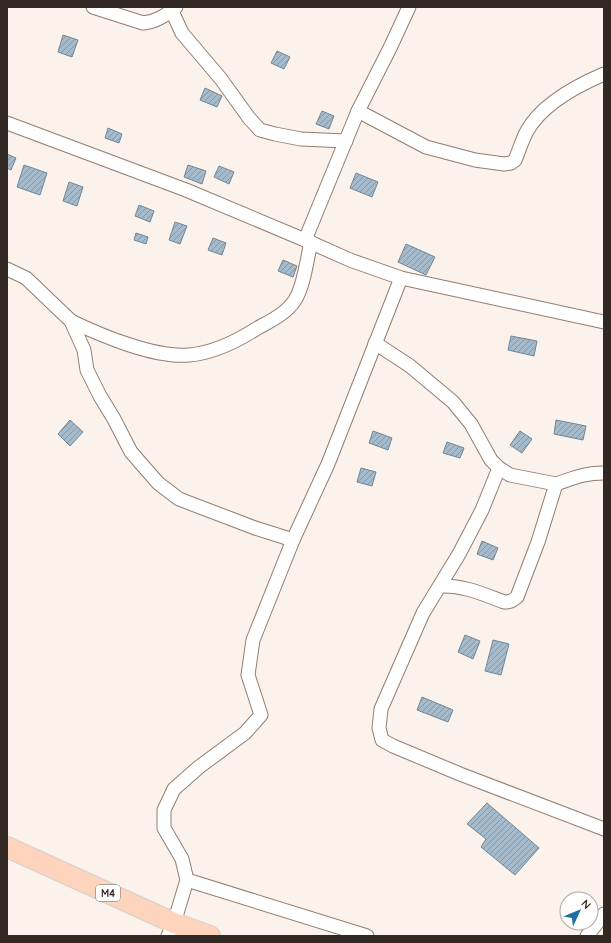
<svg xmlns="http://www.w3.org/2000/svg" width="611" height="943" font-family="Quicksand,sans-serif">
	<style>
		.building { fill: url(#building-hatch); stroke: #728695 }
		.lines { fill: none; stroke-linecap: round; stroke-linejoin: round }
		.minor-casing { stroke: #927c70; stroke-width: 15 }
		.primary-casing { stroke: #d2d0cf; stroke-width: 22 }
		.minor { stroke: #fff; stroke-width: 13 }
		.primary { stroke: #fed4bc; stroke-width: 20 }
		.labels { text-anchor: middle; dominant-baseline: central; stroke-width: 3.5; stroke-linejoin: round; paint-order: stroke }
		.shield { fill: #fff; stroke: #6f6865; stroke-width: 1 }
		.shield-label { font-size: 10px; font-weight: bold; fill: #312823 }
	</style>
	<defs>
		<pattern id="building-hatch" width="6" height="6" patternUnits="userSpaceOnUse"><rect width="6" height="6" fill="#a5bacb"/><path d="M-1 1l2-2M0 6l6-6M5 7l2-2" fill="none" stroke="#8797a4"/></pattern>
	</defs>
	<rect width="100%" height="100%" fill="#fcf2ec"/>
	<g class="building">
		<path d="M63 35 78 40 72 57 58 52Z"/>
		<path d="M277 51 290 57 284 69 271 63Z"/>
		<path d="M205 88 222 96 217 107 200 100Z"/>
		<path d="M322 111 334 116 329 129 316 124Z"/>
		<path d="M108 128 122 134 119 143 105 138Z"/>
		<path d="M7 154 16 158 11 170 7 168Z"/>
		<path d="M24 165 47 173 40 195 17 187Z"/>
		<path d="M188 165 206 171 202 184 184 177Z"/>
		<path d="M219 166 234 172 229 184 214 177Z"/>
		<path d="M356 173 378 182 372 197 350 188Z"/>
		<path d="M69 182 83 187 77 206 63 201Z"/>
		<path d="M139 205 154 211 150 222 135 216Z"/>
		<path d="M175 222 187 226 180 244 169 240Z"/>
		<path d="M136 233 148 237 146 244 134 240Z"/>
		<path d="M213 238 226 243 222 255 208 250Z"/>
		<path d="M406 244 435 257 426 275 398 262Z"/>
		<path d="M283 260 297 266 293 277 278 271Z"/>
		<path d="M511 336 537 341 534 356 508 350Z"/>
		<path d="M70 420 83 432 70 446 58 434Z"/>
		<path d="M556 420 586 426 583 440 554 434Z"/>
		<path d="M373 431 392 438 388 450 369 443Z"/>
		<path d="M520 431 532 439 522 453 510 445Z"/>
		<path d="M447 442 464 448 460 458 443 453Z"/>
		<path d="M361 468 376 472 372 486 357 482Z"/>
		<path d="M482 541 498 548 493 560 477 554Z"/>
		<path d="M465 635 480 641 473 659 458 652Z"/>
		<path d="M493 640 509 644 501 675 485 671Z"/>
		<path d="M422 697 453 710 448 722 417 710Z"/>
		<path d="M487 803 539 848 515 875 481 847 486 839 467 824Z"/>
	</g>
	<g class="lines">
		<g class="minor-casing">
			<g id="minor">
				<path d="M93 7 143 23C156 22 166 15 176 7"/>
				<path d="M170 7 182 33 221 79 249 118 260 130 275 134 301 139 346 141"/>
				<path d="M358 111 426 147 475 160 504 164 511 163 515 160C519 151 522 140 527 131 542 104 576 86 604 74"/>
				<path d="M7 123 186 190 305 240 350 260 401 278 604 322"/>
				<path d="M305 240 358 111 390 48 409 7"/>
				<path d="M7 269 26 278 71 321 84 350 87 370 100 396 114 419 131 452 158 483 179 499 255 528 293 540"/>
				<path d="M71 321C102 336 155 358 189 355 213 353 237 341 256 329 270 321 286 314 295 300 304 286 307 259 311 242"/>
				<path d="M375 343 410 366 453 402 471 424 491 460 499 468 510 475 556 484"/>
				<path d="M499 468 482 510 459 554 423 613 381 709 379 728 382 740 393 746 460 774 604 829"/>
				<path d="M440 586C463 585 483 594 504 602 510 602 512 601 517 597L538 542 556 484C574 478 584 473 604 473"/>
				<path d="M187 880 367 936"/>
				<path d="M168 936 174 923 187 880 182 859 164 828V810L174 789 199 767 245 733 261 715 248 675 253 640 293 540 328 464 401 278"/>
				<path d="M587 936 604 914"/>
			</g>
		</g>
		<g class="primary-casing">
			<path id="primary" d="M7 847 174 923 210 936"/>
		</g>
		<use href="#minor" class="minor"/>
		<use href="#primary" class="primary"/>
	</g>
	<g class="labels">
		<rect class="shield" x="96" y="885" width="24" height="16" rx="3"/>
		<g class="shield-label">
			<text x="108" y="893">M4</text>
		</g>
	</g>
	<rect width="611" height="943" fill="none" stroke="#312823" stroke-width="16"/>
	<g transform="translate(579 911) rotate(46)"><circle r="19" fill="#ffffff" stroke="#ada9a7"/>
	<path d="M0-3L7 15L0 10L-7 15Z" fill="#216fa2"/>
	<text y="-6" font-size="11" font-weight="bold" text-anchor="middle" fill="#312823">N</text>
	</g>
</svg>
